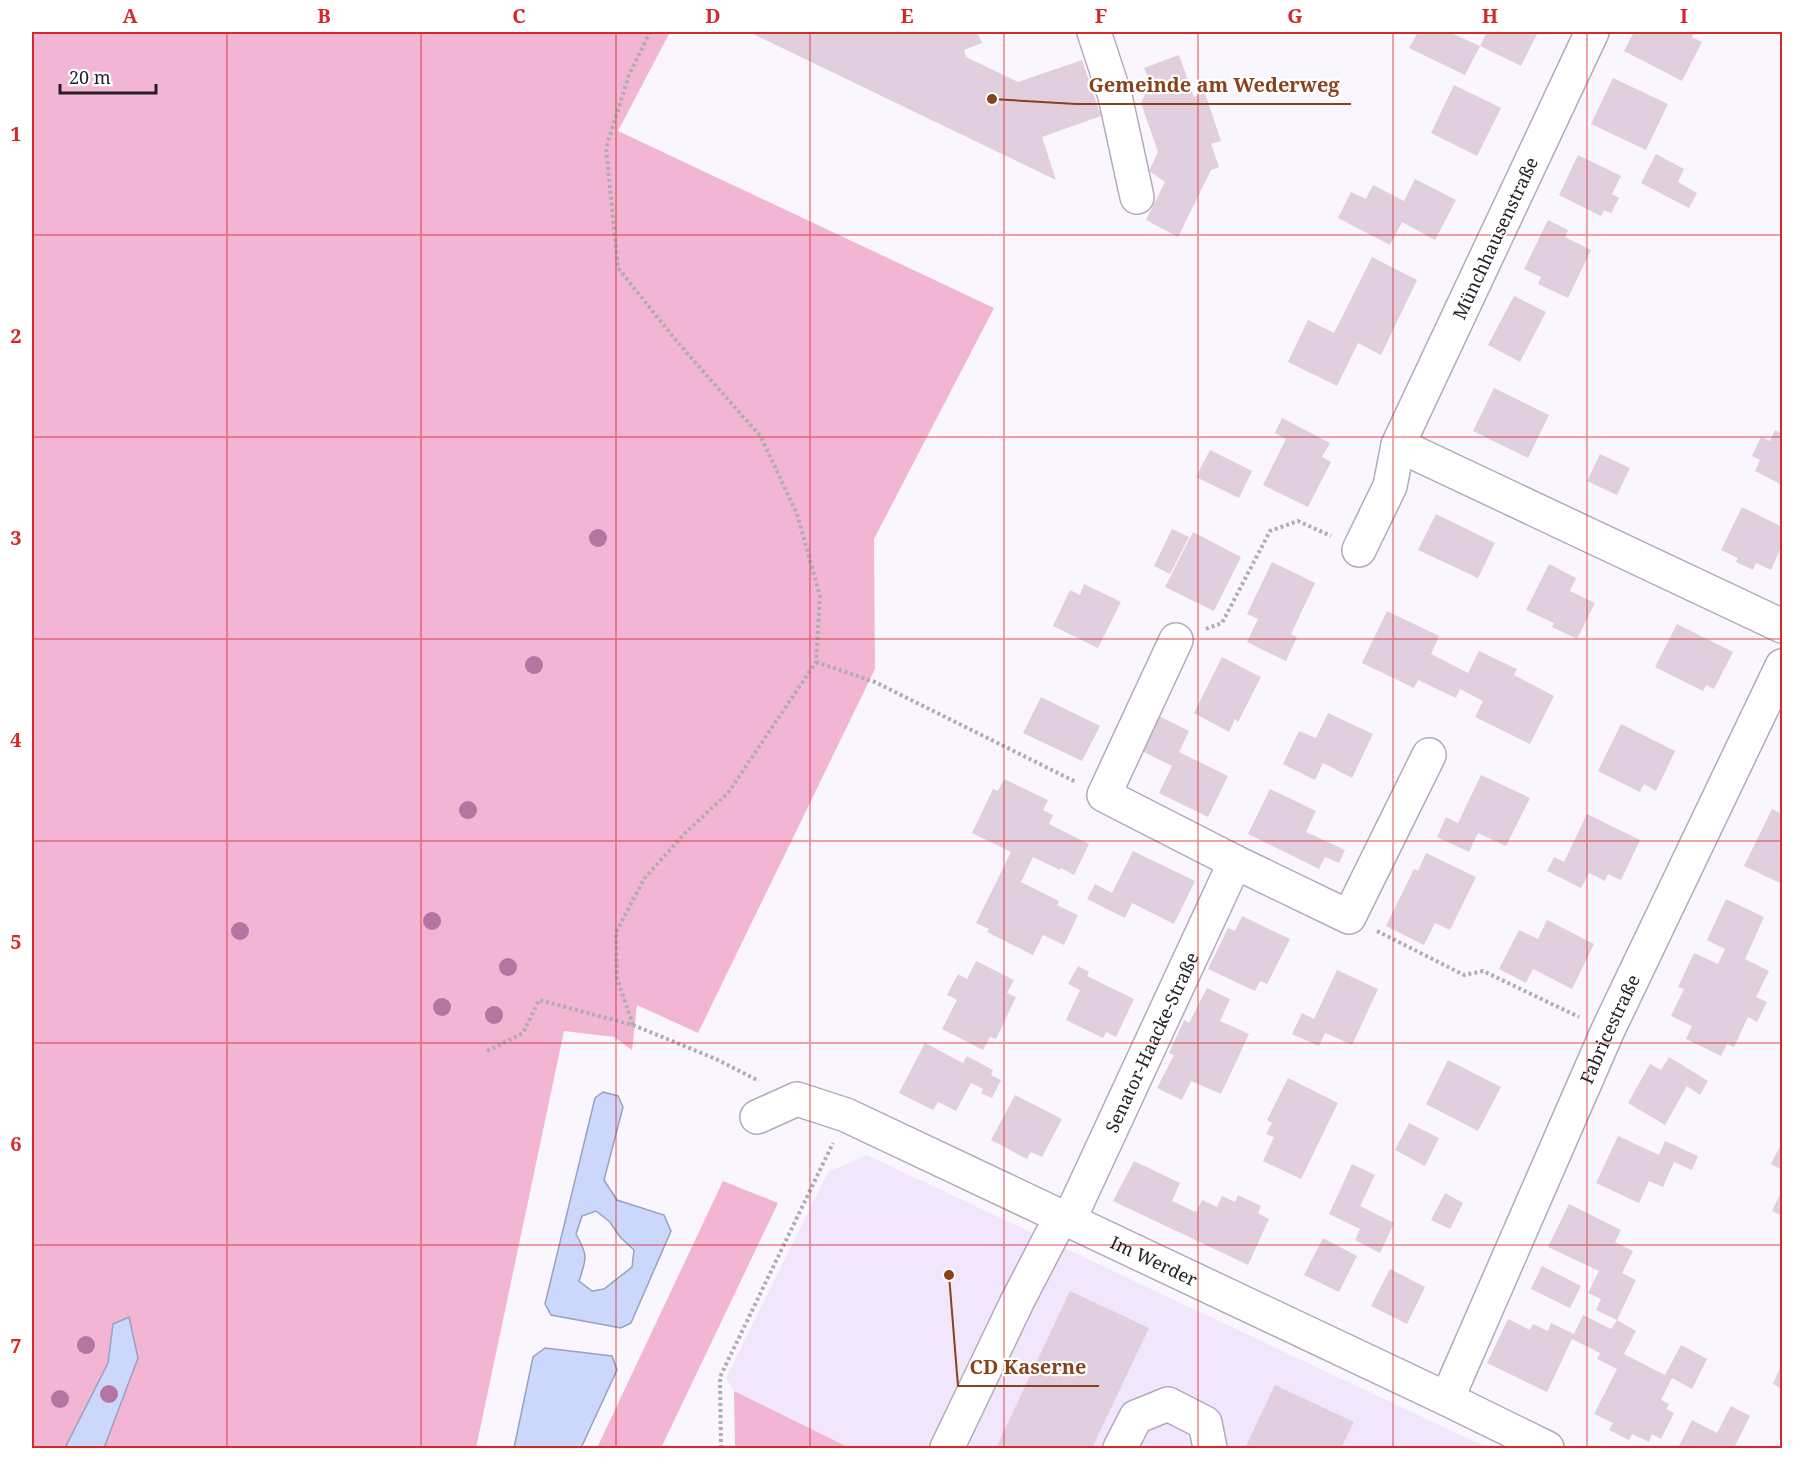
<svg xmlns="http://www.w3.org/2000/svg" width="1814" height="1480" font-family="'Noto Serif',serif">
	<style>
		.built { fill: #f2e6fd }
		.green { fill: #f2b5d3 }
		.water { fill: #ccd8fb; stroke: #9aa1bc; stroke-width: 1.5; fill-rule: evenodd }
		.building { fill: #e1cedf }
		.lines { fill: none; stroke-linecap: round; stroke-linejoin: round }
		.minor-casing { stroke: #b4a9bd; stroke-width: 36 }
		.path { stroke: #b1acb4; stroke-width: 4; stroke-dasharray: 3 3; stroke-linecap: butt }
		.minor { stroke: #fff; stroke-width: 33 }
		.tree { fill: #b575a0 }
		.grid { fill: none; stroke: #d62828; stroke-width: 1.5; stroke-opacity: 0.55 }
		.labels { text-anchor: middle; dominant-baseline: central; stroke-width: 4.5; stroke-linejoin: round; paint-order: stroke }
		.street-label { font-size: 18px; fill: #262129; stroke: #fff }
		.leader { fill: none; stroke: #88421c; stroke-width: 2 }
		.callout-dot { fill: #88421c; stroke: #fff; stroke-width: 2 }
		.callout-label { font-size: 20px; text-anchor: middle; font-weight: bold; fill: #88421c; stroke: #fff; stroke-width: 4.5; stroke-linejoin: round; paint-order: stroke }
		.neatline { fill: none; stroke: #d62828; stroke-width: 2 }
		.grid-label { font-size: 20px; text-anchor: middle; font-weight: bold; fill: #d62828 }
	</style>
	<rect width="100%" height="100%" fill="#faf6fe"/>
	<path class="built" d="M867 1155 1488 1448H850L734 1391 726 1378 828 1172Z"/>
	<g class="green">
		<path d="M32 32H670L618 131 994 308 874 539 875 669 698 1033 637 1005 632 1050 614 1037 564 1031 476 1448H32Z"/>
		<path d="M723 1181 778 1203 661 1448H597Z"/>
		<path d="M734 1391 850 1448H735Z"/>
	</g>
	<g class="water">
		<path d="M603 1092 618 1096 623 1107 604 1180 617 1200 664 1215 671 1231 631 1323 621 1328 551 1315 545 1304 595 1098ZM596 1211 610 1222 620 1237 634 1250 632 1267 604 1289 592 1291 579 1281C587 1258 588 1255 576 1234L582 1216Z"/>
		<path d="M129 1317 138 1358 104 1448H65L108 1363 113 1324Z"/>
		<path d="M545 1348 612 1356 617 1370 581 1448H514L533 1357Z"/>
	</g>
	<g class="building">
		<path d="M757 32H958L959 34 965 32H977L982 43 964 50 966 57 1018 82 1082 60 1101 116 1042 137 1056 180 755 35Z"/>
		<path d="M1418 32H1449L1480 46 1465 75 1409 48Z"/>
		<path d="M1487 32H1538L1521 66 1480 46Z"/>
		<path d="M1634 32H1694L1692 37 1702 42 1682 81 1624 51Z"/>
		<path d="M1179 55 1194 97 1205 93 1221 141 1211 144 1219 167 1211 170 1178 237 1146 220 1165 182 1149 171 1158 152 1141 103 1150 83 1144 68Z"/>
		<path d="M1613 78 1668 104 1646 150 1591 124Z"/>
		<path d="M1454 85 1501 108 1477 156 1431 133Z"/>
		<path d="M1656 154 1684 169 1678 182 1697 193 1689 208 1641 183Z"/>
		<path d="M1578 155 1621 176 1612 194 1619 198 1611 213 1604 210 1601 216 1559 195Z"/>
		<path d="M1415 179 1456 200 1435 240 1402 222 1390 245 1338 218 1351 192 1366 199 1373 185 1404 201Z"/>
		<path d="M1548 220 1568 230 1565 237 1591 250 1568 298 1538 284 1541 277 1524 269Z"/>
		<path d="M1372 257 1417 280 1381 355 1358 343 1337 386 1288 362 1308 320 1334 333Z"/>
		<path d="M1514 296 1546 312 1520 362 1488 345Z"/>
		<path d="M1494 388 1549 415 1528 458 1473 431Z"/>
		<path d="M1282 418 1330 443 1322 457 1331 462 1308 507 1263 485 1286 439 1275 433Z"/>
		<path d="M1775 430 1782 434V485L1755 471 1760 460 1752 456 1761 437 1770 441Z"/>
		<path d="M1210 450 1252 471 1239 498 1196 477Z"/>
		<path d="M1600 454 1630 468 1617 495 1587 481Z"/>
		<path d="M1742 507 1782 527V545L1771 570 1756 563 1753 570 1736 562 1738 558 1721 550Z"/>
		<path d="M1436 514 1495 543 1478 578 1418 550Z"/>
		<path d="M1172 529 1189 537 1170 574 1154 566Z"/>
		<path d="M1193 532 1241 557 1214 611 1165 587Z"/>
		<path d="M1272 562 1315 583 1291 634 1297 637 1286 661 1247 642 1258 619 1247 614Z"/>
		<path d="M1549 564 1576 578 1570 591 1595 603 1577 639 1552 627 1554 623 1526 610Z"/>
		<path d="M1084 584 1121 602 1098 648 1053 626 1070 590 1080 595Z"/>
		<path d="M1387 611 1439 636 1431 654 1468 673 1479 651 1517 669 1514 675 1554 696 1530 744 1475 717 1483 701 1460 689 1456 698 1418 680 1414 688 1362 663Z"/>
		<path d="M1677 624 1733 652 1714 689 1706 685 1703 691 1655 667Z"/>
		<path d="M1222 657 1261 677 1238 722 1235 719 1229 732 1194 713Z"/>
		<path d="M1041 697 1100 726 1082 761 1023 733Z"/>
		<path d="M1328 713 1373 734 1352 778 1323 763 1315 780 1283 764 1299 731 1316 738Z"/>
		<path d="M1159 716 1189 731 1179 752 1228 776 1208 817 1159 793 1172 766 1142 751Z"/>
		<path d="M1621 724 1675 751 1656 791 1644 784 1640 792 1598 771Z"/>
		<path d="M1481 775 1530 798 1506 846 1478 833 1469 852 1437 837 1446 817 1458 823Z"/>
		<path d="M1004 779 1048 800 1043 810 1053 815 1049 824 1089 844 1074 875 1061 868 1060 870 1033 857 1021 882 1059 901 1057 905 1078 915 1064 945 1043 935 1033 955 987 932 989 929 976 923 1011 852 972 833 993 789 998 791Z"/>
		<path d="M1270 789 1316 811 1306 832 1345 850 1339 863 1325 857 1319 869 1248 834Z"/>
		<path d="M1772 809 1782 814V884L1744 866Z"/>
		<path d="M1587 814 1640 840 1621 880 1608 874 1605 881 1589 873 1581 888 1547 871 1554 857 1564 862Z"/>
		<path d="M1133 851 1195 881 1174 924 1132 903 1125 918 1087 899 1095 884 1112 893Z"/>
		<path d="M1426 853 1476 877 1450 930 1435 923 1424 945 1386 926 1414 869 1418 871Z"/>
		<path d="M1726 899 1764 917 1745 959 1769 971 1756 997 1767 1002 1757 1022 1748 1017 1734 1047 1727 1044 1721 1056 1686 1039 1692 1026 1671 1016 1684 989 1678 987 1694 953 1718 964 1725 949 1707 940Z"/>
		<path d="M1242 916 1290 939 1267 984 1260 981 1255 991 1208 969 1228 928 1235 931Z"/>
		<path d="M1547 920 1594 944 1572 989 1533 969 1526 983 1499 969 1519 930 1538 939Z"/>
		<path d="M976 961 1014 980 1007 993 1016 997 996 1039 990 1037 983 1050 942 1029 957 1000 947 995 958 974 967 979Z"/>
		<path d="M1078 966 1089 972 1087 976 1134 999 1116 1037 1106 1032 1103 1038 1066 1020 1080 990 1068 984Z"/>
		<path d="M1337 970 1378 989 1352 1045 1325 1033 1319 1046 1292 1034 1302 1013 1314 1019Z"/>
		<path d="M1207 988 1230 999 1220 1021 1249 1034 1221 1094 1191 1081 1182 1100 1157 1088 1174 1055 1169 1053 1184 1020 1189 1023Z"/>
		<path d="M925 1043 963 1063 967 1056 993 1070 991 1075 1001 1080 992 1098 981 1093 983 1089 971 1083 956 1111 938 1102 933 1110 899 1093Z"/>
		<path d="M1669 1057 1708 1081 1700 1095 1687 1086 1665 1125 1628 1103 1650 1064 1661 1070Z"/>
		<path d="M1448 1060 1501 1087 1478 1131 1426 1104Z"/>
		<path d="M1288 1078 1338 1103 1301 1179 1263 1161 1274 1137 1266 1134 1272 1123 1267 1120Z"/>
		<path d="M1015 1095 1062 1119 1042 1157 1031 1152 1027 1159 991 1140Z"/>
		<path d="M1409 1123 1439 1138 1425 1166 1395 1150Z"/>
		<path d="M1618 1136 1659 1155 1665 1141 1698 1156 1692 1170 1674 1162 1663 1187 1649 1181 1639 1203 1596 1183Z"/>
		<path d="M1782 1142V1170L1771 1164Z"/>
		<path d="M1134 1161 1180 1183 1172 1201 1196 1212 1202 1200 1217 1207 1222 1196 1235 1202 1238 1195 1261 1206 1258 1213 1269 1219 1248 1265 1113 1201Z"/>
		<path d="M1352 1164 1375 1175 1360 1206 1394 1223 1380 1253 1355 1240 1360 1229 1329 1214Z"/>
		<path d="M1782 1190V1216L1772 1211Z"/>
		<path d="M1445 1193 1463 1203 1450 1229 1431 1220Z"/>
		<path d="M1569 1204 1621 1230 1615 1242 1633 1251 1622 1273 1636 1280 1617 1320 1596 1310 1601 1299 1588 1293 1599 1271 1548 1247Z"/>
		<path d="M1323 1238 1357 1256 1339 1292 1304 1275Z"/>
		<path d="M1542 1266 1581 1286 1570 1308 1531 1289Z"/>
		<path d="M1390 1269 1425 1287 1407 1324 1371 1306Z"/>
		<path d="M1070 1291 1149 1328 1092 1448H996Z"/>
		<path d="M1583 1315 1611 1329 1617 1320 1636 1331 1624 1354 1665 1375 1681 1345 1707 1359 1692 1389 1672 1378 1661 1400 1669 1404 1666 1409 1674 1413 1661 1439 1652 1434 1649 1442 1632 1434 1629 1440 1609 1430 1613 1423 1594 1414 1617 1369 1597 1359 1600 1353 1572 1339 1547 1392 1487 1363 1508 1319 1530 1330 1533 1324 1548 1331 1551 1323 1574 1334Z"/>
		<path d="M1782 1363V1389L1773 1384Z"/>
		<path d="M1275 1385 1354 1422 1341 1448H1245Z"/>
		<path d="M1731 1406 1750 1416 1734 1448H1678L1692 1420 1717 1433Z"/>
	</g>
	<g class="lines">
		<g class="minor-casing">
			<g id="minor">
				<path d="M1094 32 1115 96 1137 197"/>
				<path d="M1592 32 1398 445 1782 626"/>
				<path d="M1359 550 1390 486 1398 445"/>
				<path d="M1176 640 1104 795 1235 862"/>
				<path id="s1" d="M757 1117 797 1099 846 1115 1447 1399 1547 1448"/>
				<path id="s2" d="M1069 1220 1235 862 1349 917 1429 755"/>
				<path id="s3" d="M1447 1399 1608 1030 1782 666"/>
				<path d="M947 1448 1017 1302 1061 1217"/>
				<path d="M1120 1448 1136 1417 1168 1404 1205 1423 1210 1448"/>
			</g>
		</g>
		<g class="path">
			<path d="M1206 629 1222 623 1270 531 1298 521 1331 536"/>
			<path d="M816 662 875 682 1076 782"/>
			<path d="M1377 931 1464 975 1483 971 1579 1017"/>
			<path d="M633 1025 617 978 616 932 644 879 685 833 728 793 816 662 820 596 797 514 761 437 679 344 618 268 606 148 629 75 650 32"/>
			<path d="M487 1051 523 1033 539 1000 633 1025 716 1059 759 1081"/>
			<path d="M721 1448 720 1377 833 1143"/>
		</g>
		<use href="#minor" class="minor"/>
	</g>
	<g class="tree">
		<circle cx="598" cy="538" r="9"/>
		<circle cx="534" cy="665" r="9"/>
		<circle cx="468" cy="810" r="9"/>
		<circle cx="432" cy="921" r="9"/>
		<circle cx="240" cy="931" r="9"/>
		<circle cx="508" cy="967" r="9"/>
		<circle cx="442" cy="1007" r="9"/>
		<circle cx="494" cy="1015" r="9"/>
		<circle cx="86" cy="1345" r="9"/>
		<circle cx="109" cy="1394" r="9"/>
		<circle cx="60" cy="1399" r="9"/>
	</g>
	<path class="grid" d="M227 32V1448M421 32V1448M616 32V1448M810 32V1448M1004 32V1448M1198 32V1448M1393 32V1448M1587 32V1448M32 235H1782M32 437H1782M32 639H1782M32 841H1782M32 1043H1782M32 1245H1782"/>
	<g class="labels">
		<g class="street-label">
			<text transform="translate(1495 238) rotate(-65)">Münchhausenstraße</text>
			<text stroke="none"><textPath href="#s3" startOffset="404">Fabricestraße</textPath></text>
			<text stroke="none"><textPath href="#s2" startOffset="196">Senator-Haacke-Straße</textPath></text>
			<text stroke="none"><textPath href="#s1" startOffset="436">Im Werder</textPath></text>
		</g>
	</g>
	<path class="leader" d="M992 99L1076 104H1351M949 1275L958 1386H1099"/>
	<g class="callout-dot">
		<circle cx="992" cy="99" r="6"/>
		<circle cx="949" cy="1275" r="6"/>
	</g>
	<g class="callout-label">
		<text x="1214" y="92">Gemeinde am Wederweg</text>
		<text x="1028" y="1374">CD Kaserne</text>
	</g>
	<rect width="1814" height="1480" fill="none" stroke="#ffffff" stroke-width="66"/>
	<path d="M60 84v9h96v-9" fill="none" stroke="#262129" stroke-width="3"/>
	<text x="69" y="84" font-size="18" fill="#262129" stroke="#ffffff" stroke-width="4.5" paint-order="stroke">20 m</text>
	<rect x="33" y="33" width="1748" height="1414" class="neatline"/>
	<g class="grid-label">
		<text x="130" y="23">A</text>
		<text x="324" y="23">B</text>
		<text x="519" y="23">C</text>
		<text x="713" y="23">D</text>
		<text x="907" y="23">E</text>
		<text x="1101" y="23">F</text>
		<text x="1295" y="23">G</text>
		<text x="1490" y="23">H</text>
		<text x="1684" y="23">I</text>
		<text x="16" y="141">1</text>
		<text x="16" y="343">2</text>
		<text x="16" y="545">3</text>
		<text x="16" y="747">4</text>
		<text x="16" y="949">5</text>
		<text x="16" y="1151">6</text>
		<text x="16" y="1353">7</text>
	</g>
</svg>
